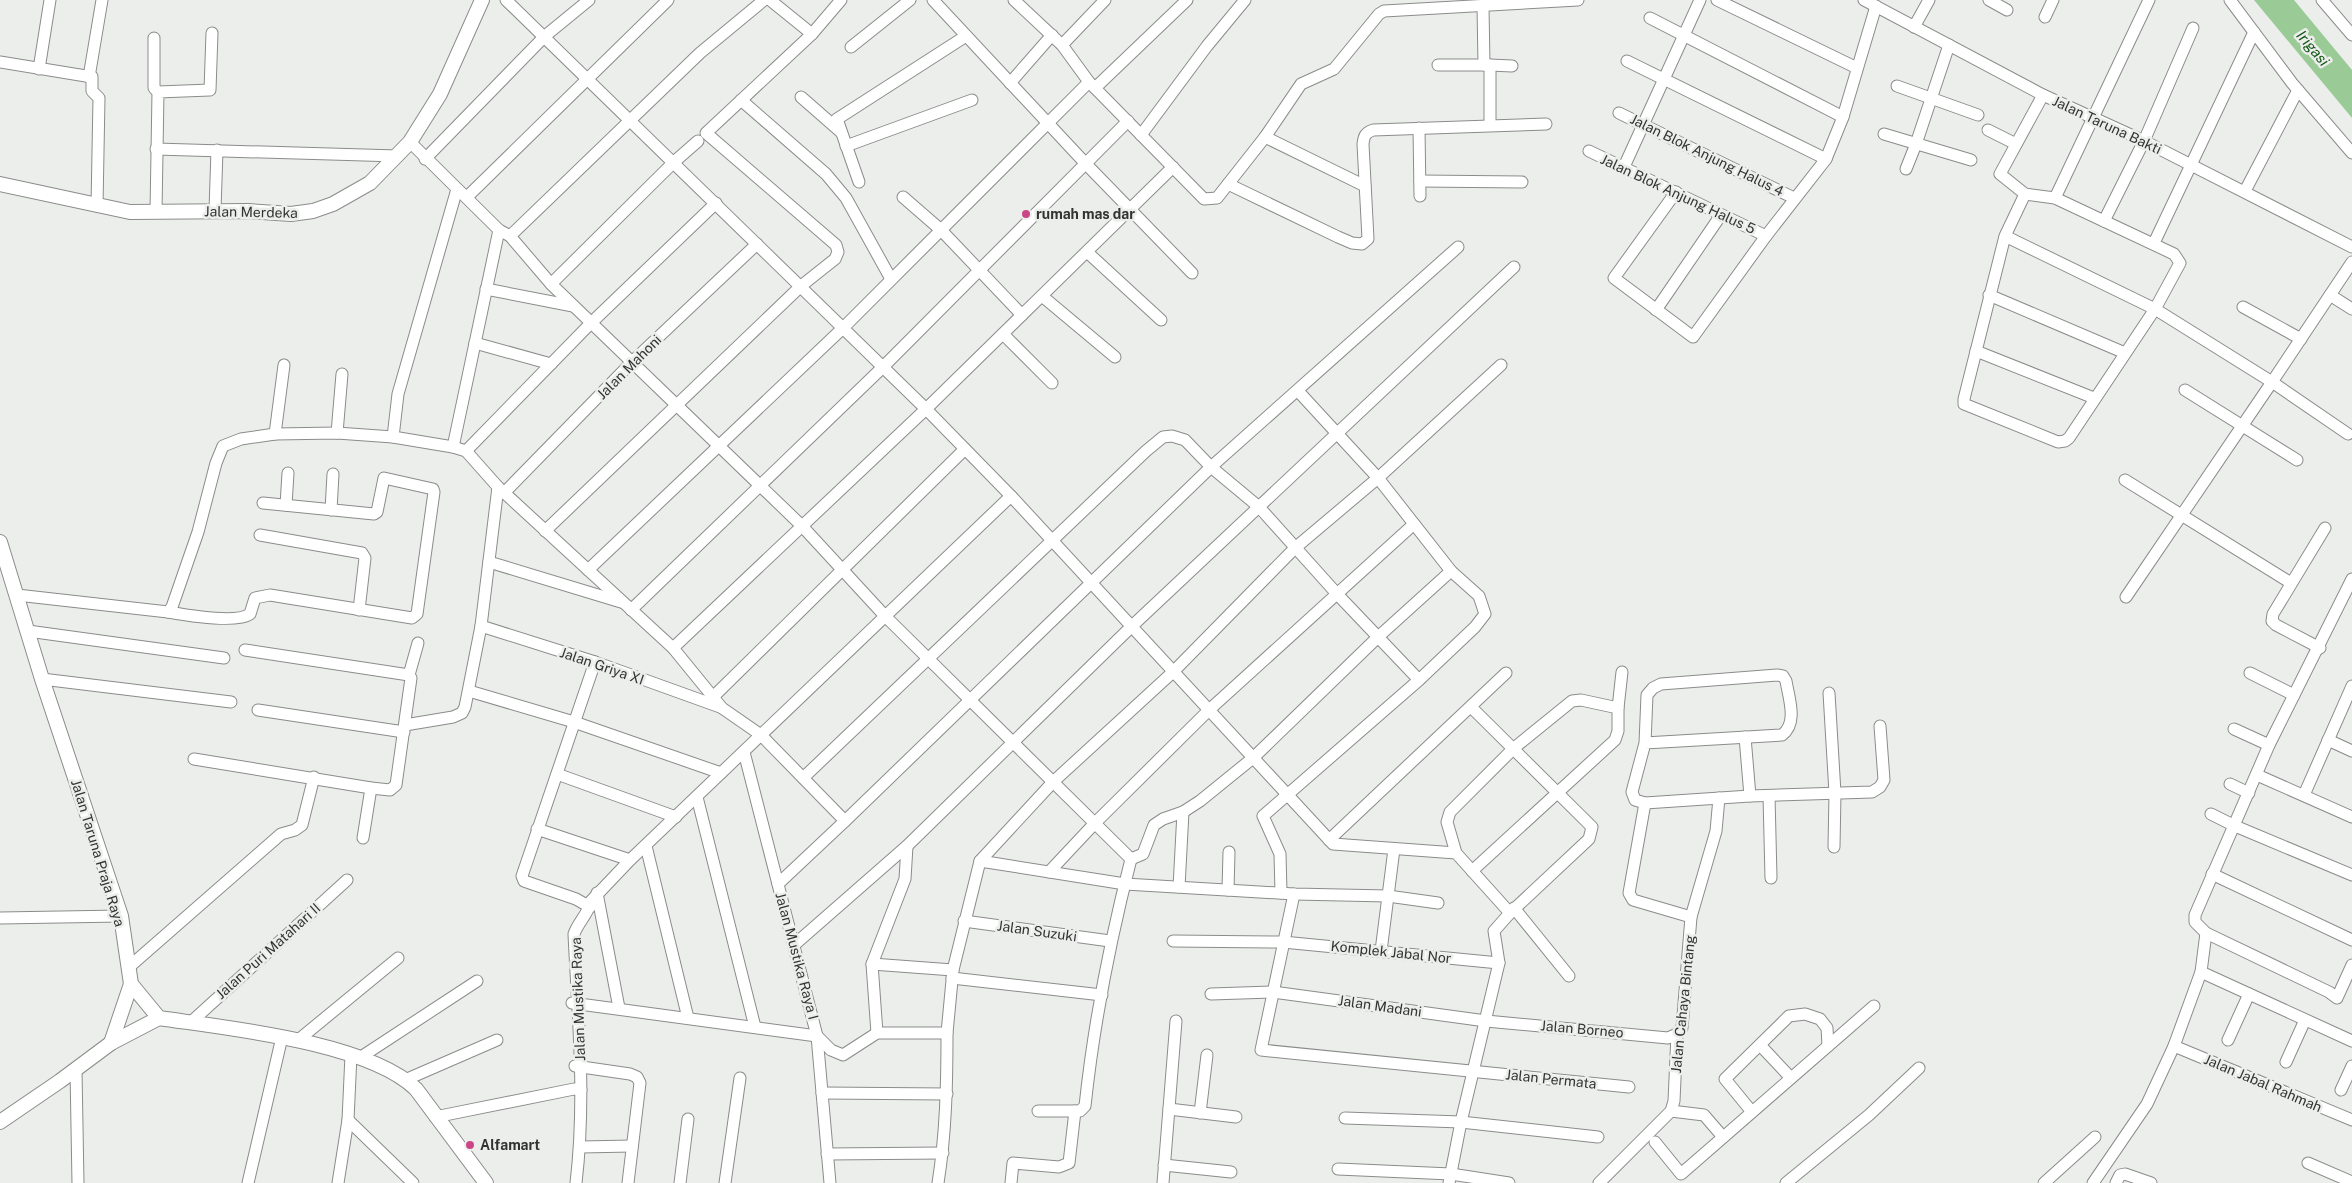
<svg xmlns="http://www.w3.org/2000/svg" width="2352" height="1183" font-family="'Public Sans',sans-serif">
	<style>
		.water { fill: #9acb97 }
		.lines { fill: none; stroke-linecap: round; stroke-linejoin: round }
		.minor-casing { stroke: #8a8c8a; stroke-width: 13 }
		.tertiary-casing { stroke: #8a8c8a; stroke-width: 16 }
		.minor { stroke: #fff; stroke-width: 11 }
		.tertiary { stroke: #fff; stroke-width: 14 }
		.poi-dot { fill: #cb4688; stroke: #eceeec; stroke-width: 2 }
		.labels { text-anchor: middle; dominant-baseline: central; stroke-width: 5; stroke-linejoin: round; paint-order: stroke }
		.street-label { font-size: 14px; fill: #323332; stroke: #eceeec }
		.poi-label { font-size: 14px; font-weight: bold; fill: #323332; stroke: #eceeec; text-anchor: start }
		.water-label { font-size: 15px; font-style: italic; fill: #125512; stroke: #eceeec }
	</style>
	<rect width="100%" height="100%" fill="#eceeec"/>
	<path class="water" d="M2254 0H2294L2352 70V118Z"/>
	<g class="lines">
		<g class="minor-casing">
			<g id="minor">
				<path d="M506 0 926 409 1011 496 1333 844 1456 853 1510 913"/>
				<path d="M770 0 812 34"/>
				<path d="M933 0 1086 164 1192 273"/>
				<path d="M1014 0 1062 45 1089 82 1204 199 1217 198 1265 137 1365 186"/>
				<path d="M1717 0 1857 68"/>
				<path d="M1864 0 2043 95 2144 141 2352 247"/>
				<path d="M1989 0 2007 10"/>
				<path d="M2230 0 2292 83 2352 153"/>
				<path d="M2322 0 2352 35"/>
				<path d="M1483 6 1484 65"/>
				<path d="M2045 17 2053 0"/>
				<path d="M1650 18 1843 117"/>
				<path d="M1914 27 1929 0"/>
				<path d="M154 38V88L158 92"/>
				<path d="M1062 45 1105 0"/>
				<path d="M851 47 910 0"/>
				<path d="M1627 61 1826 159"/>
				<path d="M0 62 92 77V91L99 98 97 206"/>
				<path d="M1438 65H1490V125"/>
				<path d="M1490 65 1512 66"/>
				<path d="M39 69 50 0"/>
				<path d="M89 77 102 0"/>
				<path d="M1010 83 1052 35"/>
				<path d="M1897 86 1978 115"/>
				<path d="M1095 88 1187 0"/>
				<path d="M2043 95 2000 174 2025 194 2055 198 2174 254 2180 263 2155 309 2272 382 2352 262"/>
				<path d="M801 97 841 132"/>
				<path d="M741 100 826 174 846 198 891 279"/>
				<path d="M1619 113 1794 198"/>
				<path d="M1419 128 1420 196"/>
				<path d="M1988 130 2016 144"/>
				<path d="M1884 134 1971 160"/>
				<path d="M1141 135 1207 46 1245 0"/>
				<path d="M1265 137 1301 84 1334 69 1379 14 1384 11 1578 0"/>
				<path d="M410 142 499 230 510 236 551 284 802 526 885 616 1131 859"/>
				<path d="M846 146 972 100"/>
				<path d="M156 149 398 156"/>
				<path d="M1589 151 1766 236"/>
				<path d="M425 159 545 36 589 0"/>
				<path d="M1623 169 1700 0"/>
				<path d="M1906 169 1916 144 1949 45"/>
				<path d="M1420 181 1522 182"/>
				<path d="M859 182 837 119 966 36"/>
				<path d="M1228 184 1338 237 1352 243 1362 244 1368 239 1363 144C1364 136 1365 133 1373 130L1546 124"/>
				<path d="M2245 191 2298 90"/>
				<path d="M1676 192 1614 278 1693 337 1766 236 1826 159 1843 117 1876 6"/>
				<path d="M467 197 668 0"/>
				<path d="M903 197 941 230 1022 315"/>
				<path d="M2055 198 2149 0"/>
				<path d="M215 210 217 150"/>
				<path d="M156 212 158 92 210 90 212 33"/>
				<path d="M2104 221 2144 141 2193 28"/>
				<path d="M510 236 700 53 764 0"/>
				<path d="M2005 236 1964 399V404L2058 442 2065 441 2069 438 2155 309 2005 236 2025 194"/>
				<path d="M2154 243 2254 32"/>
				<path d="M1087 252 1161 320"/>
				<path d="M551 284 674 162 698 141"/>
				<path d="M486 289 573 306"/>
				<path d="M1989 295 2125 353"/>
				<path d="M2330 295 2352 309"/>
				<path d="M1042 296 1115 357"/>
				<path d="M2243 307 2301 339"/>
				<path d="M1656 310 1721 215"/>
				<path d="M1003 334 1052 383"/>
				<path d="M475 343 551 364"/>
				<path d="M1976 351 2094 398"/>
				<path d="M284 365 275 434 337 433 393 437 453 447 466 451 498 487 673 648 722 708 761 735 845 821 778 884"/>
				<path d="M2185 390 2297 460"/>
				<path d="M337 433 342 374"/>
				<path d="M393 437 398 394 457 189"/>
				<path d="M453 447 499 230"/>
				<path d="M466 451 591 323 716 203"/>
				<path d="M2125 480 2291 583"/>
				<path d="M504 493 632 362 757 244"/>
				<path d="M286 505 288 473"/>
				<path d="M331 510 333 474"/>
				<path d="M545 531 801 286 835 259 838 252 836 245 706 133 812 34 841 0"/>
				<path d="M260 535 362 553 365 558 359 610"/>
				<path d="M489 562 621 602"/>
				<path d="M588 570 843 328 1089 82"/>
				<path d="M2352 579 2269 745 2195 915V922L2206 933 2329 992 2337 998 2352 965"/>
				<path d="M17 595 168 612 172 607 198 532 216 463 223 446 241 439 275 434"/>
				<path d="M2126 597 2272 382 2348 434"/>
				<path d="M631 610 883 367 1128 121"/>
				<path d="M168 612C185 615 236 624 250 614L255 598 270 595 412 618 417 614 434 492 433 489 384 478 377 512 374 514 263 503"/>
				<path d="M481 626 595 662 720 707"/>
				<path d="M28 631 224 658"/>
				<path d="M673 648 926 409 1173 167"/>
				<path d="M2320 648 2276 625 2272 621 2273 614 2325 528"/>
				<path d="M2250 673 2294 695"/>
				<path d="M409 675 418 643"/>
				<path d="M42 679 231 702"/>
				<path d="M469 691 574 722 721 773"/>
				<path d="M1829 693 1835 793 1834 847"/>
				<path d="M713 697 965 449"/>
				<path d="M1618 708 1622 672"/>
				<path d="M258 710 404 732"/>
				<path d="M405 725 453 717 462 713 465 707 481 626 498 487"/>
				<path d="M2234 729 2269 745"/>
				<path d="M1745 737 1750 796 1872 792 1880 787 1884 780 1880 726"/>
				<path d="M2328 740 2352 751"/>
				<path d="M1645 743 1782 735C1798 723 1789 699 1786 681L1783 676 1777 675 1661 684 1653 688 1647 695 1645 743 1632 792 1635 800 1645 803 1750 796"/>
				<path d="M194 759 371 788 390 790 396 785 411 678 409 675 245 650"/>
				<path d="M557 774 676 817"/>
				<path d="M2257 775 2352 817"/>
				<path d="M803 778 1146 451 1163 437 1172 436 1185 440 1211 467 1259 507 1338 595 1419 680"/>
				<path d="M2230 784 2249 793"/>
				<path d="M2304 795 2352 686"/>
				<path d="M1769 796 1771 878"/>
				<path d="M697 797 755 1027"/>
				<path d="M1645 803 1629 893 1633 900 1691 917"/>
				<path d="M2211 814 2235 826 2352 875"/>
				<path d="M845 821 1211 467 1458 247"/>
				<path d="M537 829 630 860"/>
				<path d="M363 838 371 788"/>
				<path d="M1329 840 1506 673"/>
				<path d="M646 846 688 1018"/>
				<path d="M1456 853 1447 822 1450 812 1514 748 1572 701 1581 700 1618 708V731L1615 740 1472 871"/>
				<path d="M1131 859 1143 854 1154 825 1163 819 1183 812 1200 801 1253 758 1378 637 1451 571"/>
				<path d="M980 861 1125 884 1294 894 1388 896 1438 903"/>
				<path d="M1049 872 1095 823 1209 710 1414 524"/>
				<path d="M2212 874 2352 940"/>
				<path d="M1179 887 1183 812"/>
				<path d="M1228 890 1229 852"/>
				<path d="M597 893 619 1008"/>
				<path d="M1281 893 1280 854 1263 816 1419 680 1475 627 1485 614 1479 596 1451 571 1378 478 1298 391"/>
				<path d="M1294 894 1261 1050 1629 1087"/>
				<path d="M590 907 576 899 524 881 522 876 595 662"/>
				<path d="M1514 908 1569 976"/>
				<path d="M0 918 121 916"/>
				<path d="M964 921 1110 941"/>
				<path d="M1173 941 1283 942 1499 963"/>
				<path d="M794 945 907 846 1131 627 1514 267"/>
				<path d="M1381 951 1394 849"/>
				<path d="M872 964 953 970"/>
				<path d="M129 967 281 834 295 830 302 825 314 777"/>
				<path d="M2201 972 2352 1041"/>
				<path d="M952 978 1102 995"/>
				<path d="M1211 994 1273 992 1486 1021 1668 1038 1677 1034"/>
				<path d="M572 1003 817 1036 744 752"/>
				<path d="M190 1023 347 880"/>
				<path d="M877 1033 872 964 905 879 907 846"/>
				<path d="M817 1036 831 1050 843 1055 877 1033H947L953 970 980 861 1053 782 1173 672 1295 548 1378 478 1501 365"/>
				<path d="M817 1036 830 1183"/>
				<path d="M2228 1040 2249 994"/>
				<path d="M297 1041 398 958"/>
				<path d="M1760 1045 1791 1078"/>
				<path d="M2174 1046 2352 1120"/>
				<path d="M361 1057 477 981"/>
				<path d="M2286 1062 2305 1020"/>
				<path d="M575 1066 630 1074 637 1077 640 1083 628 1183"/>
				<path d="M76 1070 78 1183"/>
				<path d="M405 1080 497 1040"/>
				<path d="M2341 1090 2352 1066"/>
				<path d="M822 1093 947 1094"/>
				<path d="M1169 1109 1236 1117"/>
				<path d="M1038 1111H1080L1085 1106C1094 1022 1110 941 1131 859"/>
				<path d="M1671 1111 1704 1115 1723 1137"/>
				<path d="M1752 1112 1725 1079 1789 1016 1805 1014 1820 1019 1827 1028 1828 1046"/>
				<path d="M1200 1113 1207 1055"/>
				<path d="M435 1117 574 1089 581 1090"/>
				<path d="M1345 1118 1461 1122 1598 1137"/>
				<path d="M348 1120 413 1183"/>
				<path d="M1655 1142 1681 1174 1874 1006"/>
				<path d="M580 1147 632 1146"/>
				<path d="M827 1154 943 1153"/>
				<path d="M2308 1163 2352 1182"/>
				<path d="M1164 1165 1231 1172"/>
				<path d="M1338 1169 1451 1174 1509 1183"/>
				<path d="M248 1183 282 1037"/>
				<path d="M338 1183 348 1120 351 1055"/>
				<path d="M576 1183C586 1098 578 1019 574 934 578 922 589 913 591 901L630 860 1011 496"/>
				<path d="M680 1183 688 1119"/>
				<path d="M725 1183 740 1078"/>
				<path d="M938 1183C946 1133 947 1083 947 1033"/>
				<path d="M1011 1183 1013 1163 1059 1167 1069 1163 1075 1111"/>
				<path d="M1163 1183 1176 1021"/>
				<path d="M1449 1183 1461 1122 1499 963 1494 931 1510 913 1589 839 1592 827 1471 707"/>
				<path d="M1599 1183 1671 1111 1674 1101 1677 1034 1682 1028 1691 917 1716 831 1719 798"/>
				<path d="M1786 1183 1869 1115 1919 1068"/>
				<path d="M2044 1183 2095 1137"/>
				<path d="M2093 1183 2147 1104 2174 1046 2201 972 2206 933"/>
				<path d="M2116 1183 2120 1175 2125 1174 2151 1183"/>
			</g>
		</g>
		<g class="tertiary-casing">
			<g id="tertiary">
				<path d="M0 184 130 212 248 211 291 214 313 211 333 204 370 183 410 142 440 94 482 0"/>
				<path d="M0 542 42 679 121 916 131 984 159 1018C226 1028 368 1042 416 1089L486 1183"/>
				<path d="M111 1043 131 984"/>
				<path d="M0 1122 60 1081 111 1043 159 1018"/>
			</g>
		</g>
		<use href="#minor" class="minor"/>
		<use href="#tertiary" class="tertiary"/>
	</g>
	<g class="poi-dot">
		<circle cx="1026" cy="214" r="5"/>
		<circle cx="470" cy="1145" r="5"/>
	</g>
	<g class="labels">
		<g class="street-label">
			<text transform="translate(2107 125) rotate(25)">Jalan Taruna Bakti</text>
			<text transform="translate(1707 155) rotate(26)">Jalan Blok Anjung Halus 4</text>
			<text transform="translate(1678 194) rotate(25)">Jalan Blok Anjung Halus 5</text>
			<text transform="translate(251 212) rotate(1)">Jalan Merdeka</text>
			<text transform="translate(629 367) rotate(-45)">Jalan Mahoni</text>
			<text transform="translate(602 666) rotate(19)">Jalan Griya XI</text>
			<text transform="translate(98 853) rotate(73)">Jalan Taruna Praja Raya</text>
			<text transform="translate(1037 931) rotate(8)">Jalan Suzuki</text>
			<text transform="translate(268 951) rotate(-42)">Jalan Puri Matahari II</text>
			<text transform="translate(1391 952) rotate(6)">Komplek Jabal Nor</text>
			<text transform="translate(797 956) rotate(75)">Jalan Mustika Raya I</text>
			<text transform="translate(578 999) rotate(-92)">Jalan Mustika Raya</text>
			<text transform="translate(1683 1004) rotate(-84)">Jalan Cahaya Bintang</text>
			<text transform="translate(1380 1006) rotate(8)">Jalan Madani</text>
			<text transform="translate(1582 1029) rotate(5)">Jalan Borneo</text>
			<text transform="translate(1551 1079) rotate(6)">Jalan Permata</text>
			<text transform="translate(2263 1083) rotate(23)">Jalan Jabal Rahmah</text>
		</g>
		<g class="poi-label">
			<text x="1036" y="214">rumah mas dar</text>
			<text x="480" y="1145">Alfamart</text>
		</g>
		<g class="water-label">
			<text transform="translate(2313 48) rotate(50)">Irigasi</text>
		</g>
	</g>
</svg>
